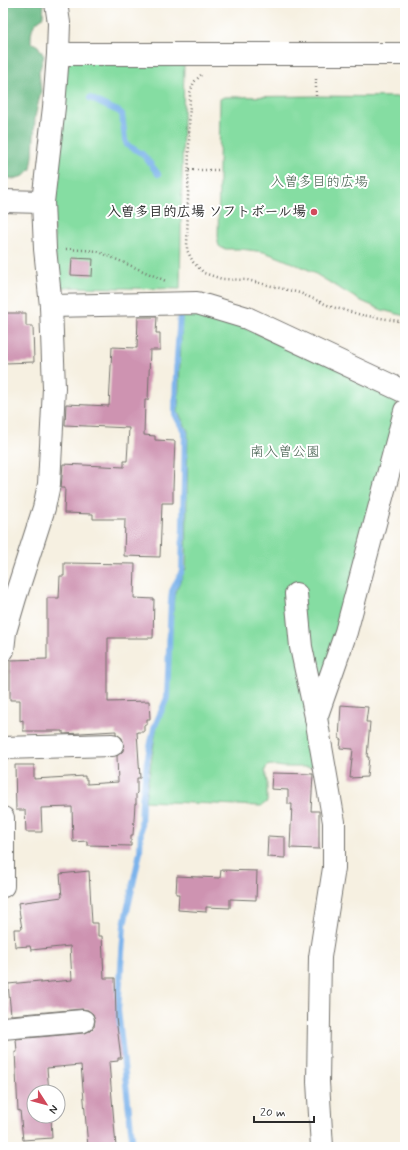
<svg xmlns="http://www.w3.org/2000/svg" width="408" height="1150" font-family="Mynerve,'Klee One',sans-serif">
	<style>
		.green { fill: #85dda2; stroke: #588466 }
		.forest { fill: #6cbc88; stroke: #4c745a }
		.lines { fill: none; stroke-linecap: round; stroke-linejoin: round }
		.stream { stroke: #7cb3eb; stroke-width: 6 }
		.building { fill: #ce93b1 }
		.minor-casing { stroke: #72706b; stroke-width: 24 }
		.path { stroke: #72706b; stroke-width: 2.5; stroke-dasharray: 1 3; stroke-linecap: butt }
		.minor { stroke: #fff; stroke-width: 22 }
		.poi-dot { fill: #d1495b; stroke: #fff; stroke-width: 1.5 }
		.labels { text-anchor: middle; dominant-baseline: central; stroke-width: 4; stroke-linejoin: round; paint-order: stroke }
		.park-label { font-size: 14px; fill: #46604f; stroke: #fff }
		.poi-label { font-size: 14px; font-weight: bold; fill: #2b2b2b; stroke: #fff; text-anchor: end }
	</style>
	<rect width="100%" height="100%" fill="#fff"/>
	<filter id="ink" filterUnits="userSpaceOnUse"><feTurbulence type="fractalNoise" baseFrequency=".025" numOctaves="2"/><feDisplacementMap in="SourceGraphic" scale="8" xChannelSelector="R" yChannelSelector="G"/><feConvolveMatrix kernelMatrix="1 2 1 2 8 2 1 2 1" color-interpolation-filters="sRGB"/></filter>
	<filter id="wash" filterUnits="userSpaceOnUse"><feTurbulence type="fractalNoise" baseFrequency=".012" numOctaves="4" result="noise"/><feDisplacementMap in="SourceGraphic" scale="16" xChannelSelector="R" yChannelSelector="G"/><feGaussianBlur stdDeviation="0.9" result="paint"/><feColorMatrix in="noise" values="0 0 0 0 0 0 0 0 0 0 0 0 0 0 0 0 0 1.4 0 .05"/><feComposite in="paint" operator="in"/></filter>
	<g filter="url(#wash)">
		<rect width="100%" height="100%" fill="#f6f0e1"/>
		<g class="green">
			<path d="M72 60 184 61 180 289 57 287 52 200 66 67Z"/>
			<path d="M316 96 405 97V316L382 310 359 300 309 270 278 257 264 252 241 249H226L222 248 219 246 218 242 220 99 224 97Z"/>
			<path d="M182 315 220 317 393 393 398 408 337 641 320 767H283L271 765 267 766 265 770 267 782V802L261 806 145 801 157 724 168 698 174 595 186 568 188 431 178 412Z"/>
		</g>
		<path class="forest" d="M3 3H44L43 17C32 25 31 28 31 42L38 46 44 56 39 72 41 91 35 117 33 156 31 169 24 176 13 179 3 176Z"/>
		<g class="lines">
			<g class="stream">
				<path d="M90 98 106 106 118 111 122 114 125 140 127 145 141 153 146 158 158 174"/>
				<path d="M133 1147 118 1010 124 925 140 852 142 800 147 761 154 728 167 698 171 600 172 591 182 571 185 433 175 414 176 372 180 315"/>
			</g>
		</g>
		<g id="blocks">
			<g class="building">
				<path d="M72 258 93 259 92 276 71 275Z"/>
				<path d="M4 313H26V326H33L34 362 5 363Z"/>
				<path d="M138 317H157L156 333H160V350H150L148 400H145L144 435 155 436V440L175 441 173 488V503H162L160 557 124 556 125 519H93V514L64 513 65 488H61L63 464 124 467V461H127L129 428 65 425 66 404 109 406 112 347 137 348Z"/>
				<path d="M64 563 135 564 134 598 154 599 153 638H108V702L149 701 150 719H147V725H144V732H137L140 778H137V793L136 794V804H135L133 835H131V846L87 845V841L73 842 72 807 41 808 42 832H26L25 810H16L15 765H34V779L85 776V779H87V784L118 782 117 756 123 751 124 744 122 738 116 734V731L63 734V731H23V720L20 721V700H10V660L47 659V598H59L60 576H64Z"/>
				<path d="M341 705 368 707 366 722H370L367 757H369L367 777 350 778 353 749 340 748 341 739H339Z"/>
				<path d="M272 773 313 774 311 811H319V849L290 848 292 804H288V790L271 789Z"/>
				<path d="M268 836 285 837V858L267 857Z"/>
				<path d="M221 870 257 871 256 900 230 899V908L206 907V912L178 910 179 894H176L177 876 220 878Z"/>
				<path d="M89 871 92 923H98V936H102L104 978H115L116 1018 121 1058H118V1061L109 1062 116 1147H88L81 1065 47 1068 49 1092H34V1116H51L52 1138 23 1140 20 1110 18 1111 15 1052H17L16 1039 84 1033 90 1031 94 1027 95 1020 93 1014 88 1010 82 1009 11 1015 8 984 40 981V983L72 980 70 946 31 950 30 946 15 947 14 929H22L18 903 62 897 60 874Z"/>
			</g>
		</g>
	</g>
	<g filter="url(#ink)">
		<use href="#blocks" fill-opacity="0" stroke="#72706b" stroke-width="1"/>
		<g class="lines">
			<g class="minor-casing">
				<g id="minor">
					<path d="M58 54H405"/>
					<path d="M3 201 43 202"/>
					<path d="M51 306 197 303 247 318 405 392"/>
					<path d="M296 594 301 647 316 717"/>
					<path d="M3 650 5 632 15 598 44 508 49 484 54 388 51 306 45 249 43 202 54 107 58 54 59 23 56 3"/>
					<path d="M3 748 112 745"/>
					<path d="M3 818V886"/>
					<path d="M3 1028 83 1021"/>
					<path d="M322 1147 318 1082 320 957 334 868V822L316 718 346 632 405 411"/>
				</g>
			</g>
			<g class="path">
				<path d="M201 75 194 82 190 93 187 250 193 262 204 273 222 279 247 280 300 293 332 307 362 315 405 322"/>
				<path d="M316 96V75"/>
				<path d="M189 170H219"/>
				<path d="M66 249 83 250 97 251 166 281"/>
				<path d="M3 547H10"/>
			</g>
			<use href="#minor" class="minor"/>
		</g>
	</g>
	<circle class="poi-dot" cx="314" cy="212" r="4"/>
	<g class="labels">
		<g class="park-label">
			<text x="319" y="182">入曽多目的広場</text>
			<text x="285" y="452">南入曽公園</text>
		</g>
		<g class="poi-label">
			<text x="306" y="212">入曽多目的広場 ソフトボール場</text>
		</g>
	</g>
	<rect width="408" height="1150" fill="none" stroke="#fff" stroke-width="16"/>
	<g transform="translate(46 1104) rotate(126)"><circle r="19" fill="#ffffff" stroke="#aaaaaa"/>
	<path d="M0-3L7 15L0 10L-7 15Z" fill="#d1495b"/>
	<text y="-6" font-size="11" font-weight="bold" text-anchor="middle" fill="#2b2b2b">N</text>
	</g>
	<path d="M254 1116v6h60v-6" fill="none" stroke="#2b2b2b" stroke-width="2"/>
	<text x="260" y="1116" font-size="12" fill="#2b2b2b" stroke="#ffffff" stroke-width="3" paint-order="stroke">20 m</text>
</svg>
